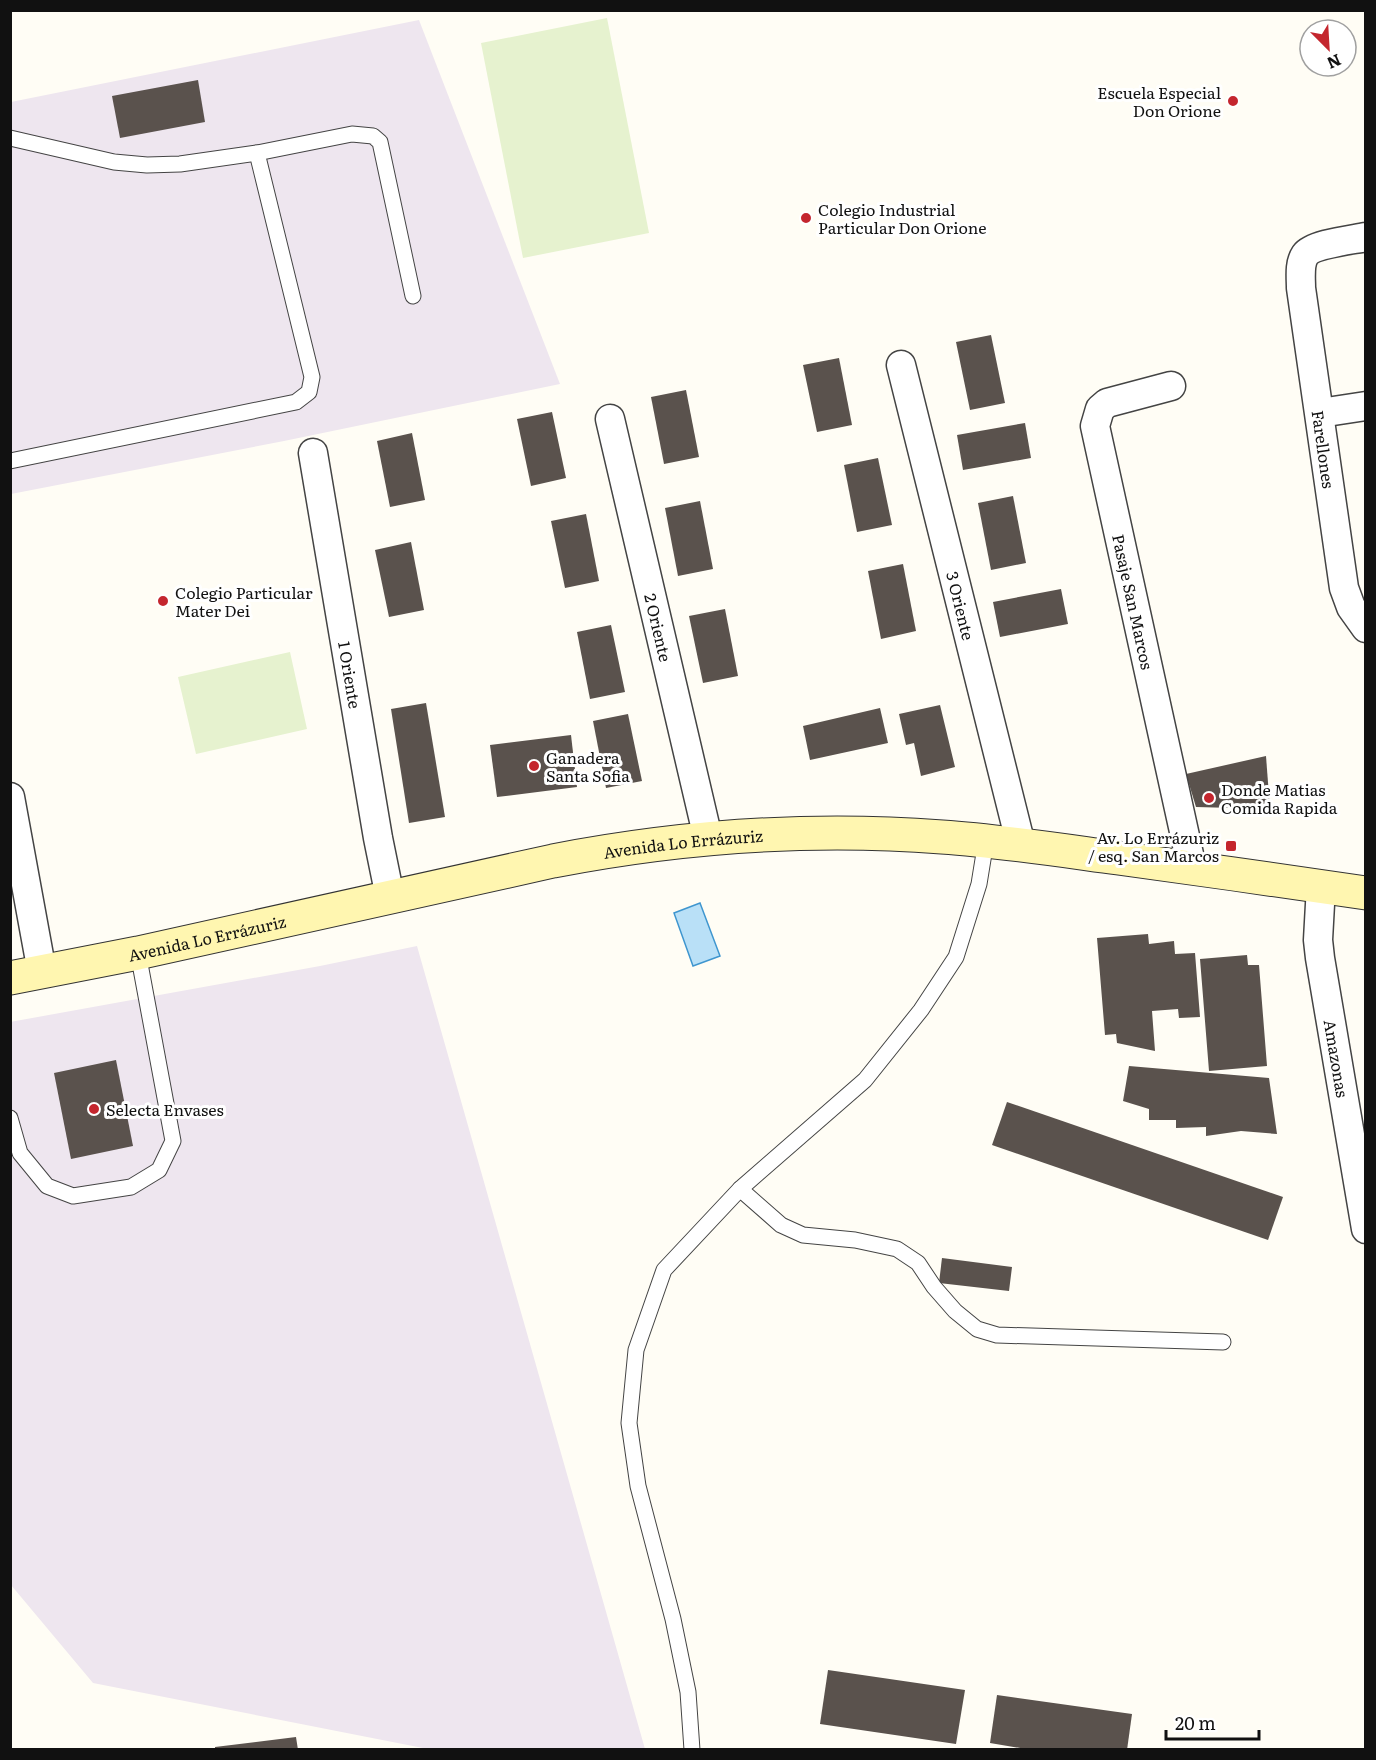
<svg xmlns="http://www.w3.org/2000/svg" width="1376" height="1760" font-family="Literata,serif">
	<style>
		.industrial { fill: #eee6ef }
		.pitch { fill: #e6f2cf }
		.water { fill: #b9e0f7; stroke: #3f96cf; stroke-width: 1.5 }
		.building { fill: #5a524d }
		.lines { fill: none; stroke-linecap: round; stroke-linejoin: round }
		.lane-casing { stroke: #444; stroke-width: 17 }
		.street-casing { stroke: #444; stroke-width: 31 }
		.secondary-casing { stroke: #333; stroke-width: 35 }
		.lane { stroke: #fff; stroke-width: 15 }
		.street { stroke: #fff; stroke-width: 28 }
		.secondary { stroke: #fff6b0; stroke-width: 33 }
		.poi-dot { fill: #c4262e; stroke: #fff; stroke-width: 2 }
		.labels { text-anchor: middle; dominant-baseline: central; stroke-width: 6; stroke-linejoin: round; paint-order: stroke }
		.poi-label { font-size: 16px; fill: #111; stroke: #fff; text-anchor: start }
		.street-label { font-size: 16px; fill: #111; stroke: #fff }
	</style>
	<rect width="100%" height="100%" fill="#fffdf5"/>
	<g class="industrial">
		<path d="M419 20 560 384 284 441 11 494V102Z"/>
		<path d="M417 946 645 1749H428L93 1683 11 1585 10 1022 320 966Z"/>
	</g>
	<g class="pitch">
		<path d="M607 18 649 233 523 258 481 43Z"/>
		<path d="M290 652 307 729 196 754 178 677Z"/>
	</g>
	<path class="water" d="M700 903 720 956 693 966 674 913Z"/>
	<g class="building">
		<path d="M198 80 205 122 120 138 112 96Z"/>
		<path d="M991 335 1005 403 970 410 956 342Z"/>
		<path d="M839 358 852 425 817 432 803 365Z"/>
		<path d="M686 390 699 457 664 464 651 397Z"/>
		<path d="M552 412 566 478 531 486 517 419Z"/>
		<path d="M1025 423 1031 458 963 470 957 435Z"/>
		<path d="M412 433 425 500 390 507 377 441Z"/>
		<path d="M878 458 892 525 857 532 844 465Z"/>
		<path d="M1013 496 1026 563 991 570 978 503Z"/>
		<path d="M700 501 713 569 678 576 665 508Z"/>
		<path d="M586 514 599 581 565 588 551 521Z"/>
		<path d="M411 542 424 610 389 617 375 550Z"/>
		<path d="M903 564 916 631 881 639 868 571Z"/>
		<path d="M1061 589 1068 624 1000 637 993 602Z"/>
		<path d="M725 609 738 676 703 683 689 616Z"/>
		<path d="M611 625 625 692 590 699 577 632Z"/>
		<path d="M426 703 445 817 409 823 391 709Z"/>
		<path d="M940 705 955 767 921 776 914 743 906 745 899 714Z"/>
		<path d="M880 708 888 743 810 760 803 726Z"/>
		<path d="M628 714 642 781 606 788 593 721Z"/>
		<path d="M571 735 577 787 497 797 490 745Z"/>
		<path d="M1266 756 1270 809 1196 807 1186 774Z"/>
		<path d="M1148 934 1149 944 1174 941 1175 954 1195 953 1200 1017 1179 1018 1178 1009 1152 1011 1155 1051 1117 1043 1116 1034 1105 1035 1097 938Z"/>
		<path d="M1247 955 1248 965H1259L1267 1066 1209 1071 1200 959Z"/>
		<path d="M116 1060 133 1146 71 1159 54 1073Z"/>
		<path d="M1129 1066 1269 1078 1277 1134 1241 1131 1206 1136V1127L1176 1128V1120H1149V1109L1123 1101Z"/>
		<path d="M1007 1102 1283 1197 1268 1240 992 1145Z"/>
		<path d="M942 1258 1012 1267 1009 1291 939 1283Z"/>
		<path d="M828 1670 965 1690 956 1744 820 1724Z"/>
		<path d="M997 1695 1132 1714 1127 1750H1032L990 1743Z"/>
		<path d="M296 1737 298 1750H215V1747Z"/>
	</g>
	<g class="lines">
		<g class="lane-casing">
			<g id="lane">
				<path d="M10 138 114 162 147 165 180 164 257 153 352 134 373 136 380 142 413 296"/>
				<path d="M10 461 296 402 309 392 312 377 257 153"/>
				<path d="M10 1118 20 1153 47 1186 73 1196 131 1187 159 1170 173 1141 138 953"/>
				<path d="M740 1189 781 1225 803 1235 855 1240 897 1249 918 1263 934 1287 955 1311 977 1329 997 1335 1223 1342"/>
				<path d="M692 1750 688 1692 673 1619 638 1486 629 1423 636 1350 664 1270 740 1189 865 1080 921 1010 956 957 979 884 986 841"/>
			</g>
		</g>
		<g class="street-casing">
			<g id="street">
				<path id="s1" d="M1366 237C1352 240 1313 244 1305 255 1299 264 1301 278 1301 288L1344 588 1351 607 1366 628"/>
				<path id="s2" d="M901 365 1021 845"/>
				<path id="s3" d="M1171 386 1107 403 1100 409 1095 426 1192 868"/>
				<path d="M1320 413 1366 406"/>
				<path id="s4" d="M610 419 708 838"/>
				<path id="s5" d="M313 453 378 838 390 897"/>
				<path d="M10 797 42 972"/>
				<path id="s6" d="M1321 886 1318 940 1320 958 1366 1229"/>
			</g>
		</g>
		<g class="secondary-casing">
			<g id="secondary">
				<path id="s7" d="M10 978 138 953 553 861C682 836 812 827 942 837 1001 841 1059 850 1118 858 1201 869 1283 881 1366 893"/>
			</g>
		</g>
		<use href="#lane" class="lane"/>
		<use href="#street" class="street"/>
		<use href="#secondary" class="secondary"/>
	</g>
	<g class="poi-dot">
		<circle cx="1233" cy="101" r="6"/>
		<circle cx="806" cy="218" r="6"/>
		<circle cx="163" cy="601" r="6"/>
		<circle cx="534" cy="766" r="6"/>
		<circle cx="1209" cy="798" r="6"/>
		<rect x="1225" y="840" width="12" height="12" rx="3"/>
		<circle cx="94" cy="1109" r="6"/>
	</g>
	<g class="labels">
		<g class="poi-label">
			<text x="1221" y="92" text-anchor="end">Escuela Especial<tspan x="1221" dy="18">Don Orione</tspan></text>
			<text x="818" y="209">Colegio Industrial<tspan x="818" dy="18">Particular Don Orione</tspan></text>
			<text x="175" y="592">Colegio Particular<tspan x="175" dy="18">Mater Dei</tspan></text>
			<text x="546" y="757">Ganadera<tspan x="546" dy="18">Santa Sofia</tspan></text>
			<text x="1221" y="789">Donde Matias<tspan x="1221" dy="18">Comida Rapida</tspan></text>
			<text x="1219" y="837" text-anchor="end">Av. Lo Errázuriz<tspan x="1219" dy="18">/ esq. San Marcos</tspan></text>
			<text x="106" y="1109">Selecta Envases</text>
		</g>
		<g class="street-label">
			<text stroke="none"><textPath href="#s1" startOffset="261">Farellones</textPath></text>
			<text stroke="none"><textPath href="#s3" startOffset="273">Pasaje San Marcos</textPath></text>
			<text stroke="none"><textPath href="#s2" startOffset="248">3 Oriente</textPath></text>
			<text stroke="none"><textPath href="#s4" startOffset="214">2 Oriente</textPath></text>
			<text stroke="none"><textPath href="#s5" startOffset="225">1 Oriente</textPath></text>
			<text stroke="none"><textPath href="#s7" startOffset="687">Avenida Lo Errázuriz</textPath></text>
			<text stroke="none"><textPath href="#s7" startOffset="201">Avenida Lo Errázuriz</textPath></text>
			<text stroke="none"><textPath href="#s6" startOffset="174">Amazonas</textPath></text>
		</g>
	</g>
	<rect width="1376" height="1760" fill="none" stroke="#111111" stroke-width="24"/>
	<g transform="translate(1328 48) rotate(156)"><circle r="28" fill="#ffffff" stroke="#a0a0a0" stroke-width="1.5"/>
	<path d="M0-4.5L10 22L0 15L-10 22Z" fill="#c4262e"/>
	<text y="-9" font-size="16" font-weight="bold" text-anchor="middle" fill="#111111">N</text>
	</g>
	<path d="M1166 1730v9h93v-9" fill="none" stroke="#111111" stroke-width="3"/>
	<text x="1175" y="1730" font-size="18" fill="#111111" stroke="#ffffff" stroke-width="4.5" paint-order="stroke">20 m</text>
</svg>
